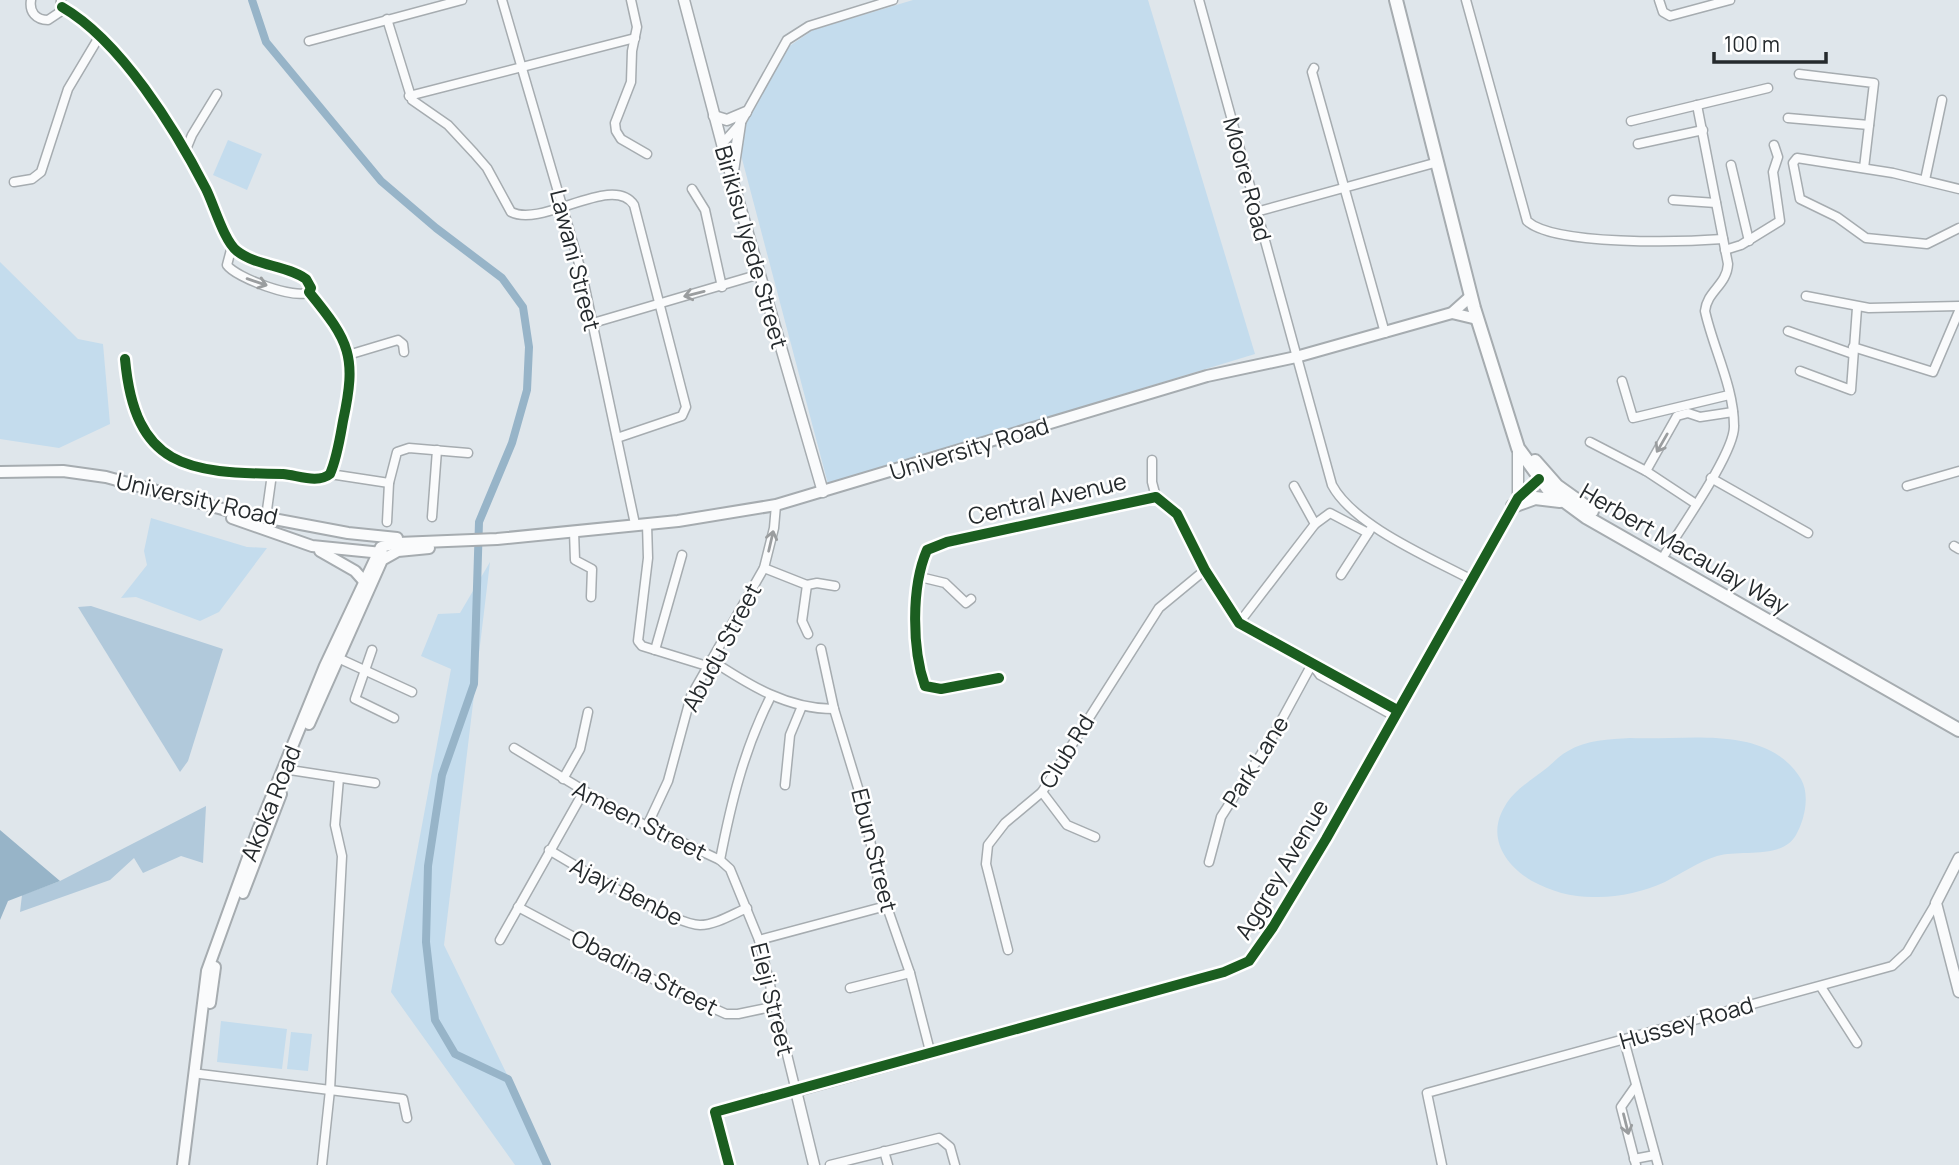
<svg xmlns="http://www.w3.org/2000/svg" width="1959" height="1165" font-family="Manrope,sans-serif">
	<style>
		.green { fill: #c4dced }
		.forest { fill: #b1c9db }
		.water { fill: #97b4c8 }
		.lines { fill: none; stroke-linecap: round; stroke-linejoin: round }
		.canal { stroke: #97b4c8; stroke-width: 8 }
		.minor-casing { stroke: #a6acb0; stroke-width: 11 }
		.tertiary-casing { stroke: #a6acb0; stroke-width: 13 }
		.secondary-casing { stroke: #a6acb0; stroke-width: 14 }
		.trunk-casing { stroke: #a6acb0; stroke-width: 16 }
		.minor { stroke: #fafbfc; stroke-width: 8 }
		.tertiary { stroke: #fafbfc; stroke-width: 10 }
		.secondary { stroke: #fafbfc; stroke-width: 10 }
		.trunk { stroke: #fafbfc; stroke-width: 12 }
		.cycleway-casing { stroke: #fff; stroke-width: 15 }
		.cycleway { stroke: #1b5e20; stroke-width: 10 }
		.oneway { stroke: #9a9d9f }
		.labels { text-anchor: middle; dominant-baseline: central; stroke-width: 5; stroke-linejoin: round; paint-order: stroke }
		.street-label { font-size: 23px; fill: #252a2d; stroke: #fff }
	</style>
	<rect width="100%" height="100%" fill="#dfe6eb"/>
	<g class="green">
		<path d="M913 0H1148L1255 354 828 484 737 140 788 47 813 30Z"/>
		<path d="M228 140 262 154 247 190 213 175Z"/>
		<path d="M0 262 78 339 103 344 110 424 59 448 0 439Z"/>
		<path d="M151 518 247 547 267 548 219 612 200 621 136 597 121 598 147 565 144 551Z"/>
		<path d="M490 562 444 945 551 1165H515L391 992 451 669 421 656 438 614 460 613Z"/>
		<path d="M1630 738C1686 741 1767 723 1801 779 1810 795 1805 819 1796 835 1782 860 1740 849 1717 856 1698 862 1682 873 1665 882 1645 891 1620 897 1598 897 1575 898 1552 892 1532 881 1505 865 1486 837 1505 806 1514 790 1533 779 1548 767 1554 762 1560 755 1568 751 1586 740 1610 739 1630 738Z"/>
		<path d="M221 1021 287 1029 282 1069 217 1062Z"/>
		<path d="M291 1032 312 1034 308 1071 287 1069Z"/>
	</g>
	<g class="forest">
		<path d="M91 606 223 649 188 761 180 772 78 607Z"/>
		<path d="M206 806 203 863 181 856 143 873 134 858 110 880 20 912 22 895 60 881Z"/>
	</g>
	<path class="water" d="M0 830 60 881 8 901 0 920Z"/>
	<g class="lines">
		<path class="canal" d="M252 0 266 42 381 181 436 228 502 278 523 307 529 347 527 390 512 443 479 522 474 684 442 775 428 866 426 942 435 1020 455 1054 508 1079 547 1165"/>
		<g class="minor-casing">
			<g id="minor">
				<path d="M31 0C29 12 36 20 48 20L60 12 61 0"/>
				<path d="M502 0 582 274 635 524"/>
				<path d="M631 0 637 27 632 51 631 82 615 123 616 131 621 139 647 154"/>
				<path d="M1199 0 1332 485C1354 526 1431 558 1472 580"/>
				<path d="M1466 0 1527 221C1555 246 1683 242 1723 239"/>
				<path d="M1659 0 1663 12 1670 16 1730 0"/>
				<path d="M62 7C121 41 175 129 206 189 214 205 224 241 237 251 256 266 286 265 306 279L311 288 309 292C350 342 357 356 343 421 340 438 337 458 330 474 318 484 297 475 283 474 187 473 135 468 125 359"/>
				<path d="M387 19 412 100 448 125 474 153 487 168 511 212C543 228 613 173 634 205L686 407 682 416 617 438"/>
				<path d="M309 41 462 0"/>
				<path d="M1314 68 1312 72 1385 333"/>
				<path d="M1799 74 1874 83 1864 168"/>
				<path d="M409 96 635 38"/>
				<path d="M1788 118 1869 125"/>
				<path d="M1631 121 1768 88"/>
				<path d="M722 144 740 124 787 40 809 26 893 0"/>
				<path d="M1638 144 1703 130"/>
				<path d="M185 152 192 135 217 94"/>
				<path d="M1731 165 1749 241"/>
				<path d="M1925 180 1942 100"/>
				<path d="M14 182 32 179 41 172 68 89 99 37"/>
				<path d="M692 189 705 210 722 287"/>
				<path d="M1959 189 1893 173 1797 158 1793 163 1800 199 1837 217 1866 238 1927 244 1959 228"/>
				<path d="M1673 200 1716 203"/>
				<path d="M1256 212 1438 162"/>
				<path d="M232 246 227 265C236 278 296 300 309 292"/>
				<path d="M1725 250 1741 245 1780 221 1773 172 1778 157 1774 145"/>
				<path d="M1806 296 1869 308 1959 306"/>
				<path d="M593 323 760 274"/>
				<path d="M1788 331 1853 354"/>
				<path d="M1853 347 1933 372 1959 311"/>
				<path d="M348 355 398 340 403 344 404 352"/>
				<path d="M1800 371 1851 390 1857 308"/>
				<path d="M1622 381 1633 418 1729 395"/>
				<path d="M1590 442 1646 471 1696 504"/>
				<path d="M1152 460V482L1156 497"/>
				<path d="M1646 471 1677 416 1688 413 1700 417 1733 412"/>
				<path d="M330 474 389 483"/>
				<path d="M1711 478 1808 533"/>
				<path d="M1907 486 1959 471"/>
				<path d="M266 517 272 474"/>
				<path d="M432 517 437 450"/>
				<path d="M387 522 389 483 397 452 409 448 468 453"/>
				<path d="M647 524 648 558 638 641 642 646 707 666"/>
				<path d="M1315 524 1330 513 1368 533"/>
				<path d="M574 531 575 560 592 569 591 597"/>
				<path d="M1954 546 1959 549"/>
				<path d="M1665 554C1680 529 1735 452 1734 426 1734 387 1713 348 1705 311 1707 291 1727 285 1728 264L1697 105"/>
				<path d="M764 568 807 585 802 621 808 634"/>
				<path d="M1341 575 1370 530"/>
				<path d="M920 577 945 583 966 603 971 599"/>
				<path d="M807 585 817 583 835 586"/>
				<path d="M1239 623 1315 524 1294 486"/>
				<path d="M821 649 834 709 862 801 879 884 910 973 930 1051"/>
				<path d="M372 650 355 699 394 718"/>
				<path d="M655 650 682 555"/>
				<path d="M338 658 412 692"/>
				<path d="M711 660C749 685 787 709 834 709"/>
				<path d="M1312 664 1320 675 1394 716"/>
				<path d="M999 678 941 689 925 686C912 649 911 587 927 550L947 542 1156 497 1177 514 1205 570 1239 623 1397 710"/>
				<path d="M514 748 624 815 720 860 730 869 759 940 796 1091 715 1112 729 1165"/>
				<path d="M290 770 375 783"/>
				<path d="M563 779 580 749 588 712"/>
				<path d="M785 785 790 735 802 706"/>
				<path d="M1042 792 1067 825 1095 837"/>
				<path d="M646 828 668 781 691 696 764 568 774 528 776 505"/>
				<path d="M549 850C575 866 675 925 700 925 715 925 733 914 747 908"/>
				<path d="M720 860C731 803 744 749 771 696"/>
				<path d="M1209 862 1221 817 1274 734 1312 664"/>
				<path d="M518 907 675 991 726 1014H738L776 1006"/>
				<path d="M500 940 584 791"/>
				<path d="M759 940 886 906"/>
				<path d="M1008 950 986 864 988 845 1005 823 1042 792 1159 608 1205 570"/>
				<path d="M1821 987 1857 1043"/>
				<path d="M850 988 910 973"/>
				<path d="M1624 1040 1658 1165"/>
				<path d="M200 1074 403 1099 407 1118"/>
				<path d="M1635 1087 1621 1107 1636 1165"/>
				<path d="M884 1151 888 1165"/>
				<path d="M1634 1159 1655 1155"/>
				<path d="M322 1165 330 1090 342 856 335 825 339 778"/>
				<path d="M830 1165 939 1138 950 1147 955 1165"/>
				<path d="M1442 1165 1427 1093 1892 966 1907 952 1936 903"/>
			</g>
		</g>
		<g class="tertiary-casing">
			<g id="tertiary">
				<path d="M684 0 722 144 823 492"/>
				<path d="M714 116 727 120 746 112"/>
				<path d="M733 171 740 124"/>
				<path d="M1518 498V448"/>
				<path d="M1959 858 1936 903 1959 992"/>
				<path d="M814 1165 796 1091 1224 972 1249 961 1273 927 1326 839 1518 498 1539 479"/>
			</g>
		</g>
		<g class="secondary-casing">
			<g id="secondary">
				<path d="M1452 313 1477 319"/>
				<path d="M0 472 63 471 106 477 226 510 348 533 397 538"/>
				<path d="M232 518 312 546 382 553"/>
				<path d="M320 551 355 571 363 580"/>
				<path d="M309 724 382 560 398 551 429 548"/>
				<path d="M243 893 281 794"/>
				<path d="M210 1003 215 967"/>
				<path d="M183 1165 207 971 258 830 325 666 381 547 398 543 497 539 678 521 776 505 1207 376 1296 357 1452 313 1471 296"/>
			</g>
		</g>
		<g class="trunk-casing">
			<g id="trunk">
				<path d="M1396 0 1474 308 1518 448 1548 489 1586 517 1959 730"/>
				<path d="M1535 461 1557 486 1592 511"/>
				<path d="M1513 506 1535 498 1560 501"/>
			</g>
		</g>
		<use href="#minor" class="minor"/>
		<use href="#tertiary" class="tertiary"/>
		<use href="#secondary" class="secondary"/>
		<use href="#trunk" class="trunk"/>
		<g class="cycleway-casing">
			<g id="cycleway">
				<path d="M62 7C121 41 175 129 206 189 214 205 224 241 237 251 256 266 286 265 306 279L311 288 309 292C350 342 357 356 343 421 340 438 337 458 330 474 318 484 297 475 283 474 187 473 135 468 125 359"/>
				<path d="M999 678 941 689 925 686C912 649 911 587 927 550L947 542 1156 497 1177 514 1205 570 1239 623 1397 710"/>
				<path d="M729 1165 715 1112 1224 972 1249 961 1273 927 1326 839 1518 498 1539 479"/>
			</g>
		</g>
		<use href="#cycleway" class="cycleway"/>
	</g>
	<defs><path id="oneway-shaft" d="M-6 0H5M1.5-3L5.5 0L1.5 3" fill="none" stroke-width="1.6" stroke-linecap="round" stroke-linejoin="round" transform="scale(1.75)"/></defs>
	<g class="oneway">
		<use href="#oneway-shaft" transform="translate(257 282) rotate(19)"/>
		<use href="#oneway-shaft" transform="translate(694 294) rotate(166)"/>
		<use href="#oneway-shaft" transform="translate(1662 443) rotate(120)"/>
		<use href="#oneway-shaft" transform="translate(771 541) rotate(-77)"/>
		<use href="#oneway-shaft" transform="translate(1626 1124) rotate(76)"/>
	</g>
	<g class="labels">
		<g class="street-label">
			<text transform="translate(1248 179) rotate(75)">Moore Road</text>
			<text transform="translate(752 247) rotate(74)">Birikisu Iyede Street</text>
			<text transform="translate(576 260) rotate(76)">Lawani Street</text>
			<text transform="translate(969 448) rotate(-17)">University Road</text>
			<text transform="translate(197 498) rotate(13)">University Road</text>
			<text transform="translate(1047 498) rotate(-13)">Central Avenue</text>
			<text transform="translate(1685 548) rotate(30)">Herbert Macaulay Way</text>
			<text transform="translate(721 647) rotate(-62)">Abudu Street</text>
			<text transform="translate(1066 751) rotate(-58)">Club Rd</text>
			<text transform="translate(1255 761) rotate(-58)">Park Lane</text>
			<text transform="translate(270 803) rotate(-68)">Akoka Road</text>
			<text transform="translate(640 820) rotate(27)">Ameen Street</text>
			<text transform="translate(875 850) rotate(76)">Ebun Street</text>
			<text transform="translate(1281 869) rotate(-59)">Aggrey Avenue</text>
			<text transform="translate(627 891) rotate(27)">Ajayi Benbe</text>
			<text transform="translate(645 972) rotate(27)">Obadina Street</text>
			<text transform="translate(773 999) rotate(76)">Eleji Street</text>
			<text transform="translate(1686 1022) rotate(-16)">Hussey Road</text>
		</g>
	</g>
	<path d="M1714 52v10h112v-10" fill="none" stroke="#252a2d" stroke-width="3.5"/>
	<text x="1724" y="52" font-size="21" fill="#252a2d" stroke="#ffffff" stroke-width="5" paint-order="stroke">100 m</text>
</svg>
